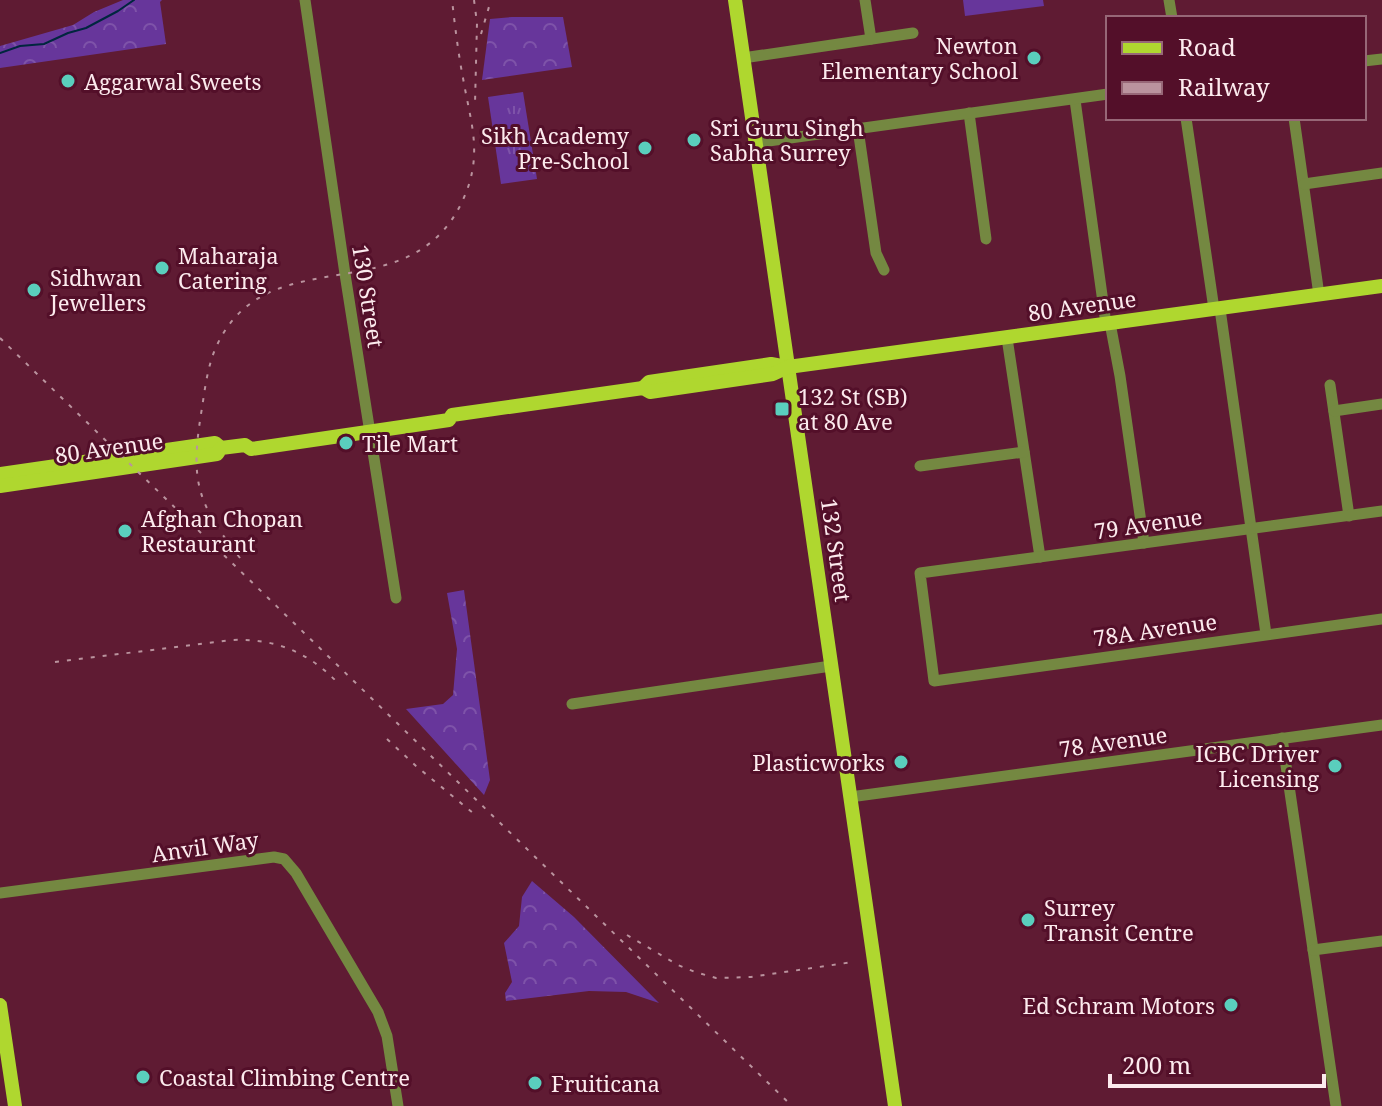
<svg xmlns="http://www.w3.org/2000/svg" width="1382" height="1106" font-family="'Noto Serif',serif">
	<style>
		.grass { fill: url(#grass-tufts) }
		.forest { fill: url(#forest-crowns) }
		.pitch { fill: #67369b }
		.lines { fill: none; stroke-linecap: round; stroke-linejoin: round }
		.stream { stroke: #00263f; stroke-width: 2 }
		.minor { stroke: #748841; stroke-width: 11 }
		.major { stroke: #afd72f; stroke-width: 14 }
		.rail { stroke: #ba939e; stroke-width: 2; stroke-dasharray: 4 8; stroke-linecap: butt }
		.poi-dot { fill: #5acebd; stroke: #530f29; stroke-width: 3 }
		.labels { text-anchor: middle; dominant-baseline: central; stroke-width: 6; stroke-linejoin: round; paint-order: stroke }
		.poi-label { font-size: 22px; fill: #fceaed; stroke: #530f29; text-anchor: start }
		.street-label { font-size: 22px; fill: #fceaed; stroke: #530f29 }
	</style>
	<defs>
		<pattern id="grass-tufts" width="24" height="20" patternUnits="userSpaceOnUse" patternTransform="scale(2)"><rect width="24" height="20" fill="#67369b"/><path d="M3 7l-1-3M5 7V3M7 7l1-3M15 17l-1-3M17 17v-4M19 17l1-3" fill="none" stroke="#7e53a9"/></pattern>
		<pattern id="forest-crowns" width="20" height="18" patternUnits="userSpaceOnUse" patternTransform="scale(2)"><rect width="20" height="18" fill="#67369b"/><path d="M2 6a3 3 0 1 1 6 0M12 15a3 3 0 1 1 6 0" fill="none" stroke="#7e53a9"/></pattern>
	</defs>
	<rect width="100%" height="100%" fill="#5f1b33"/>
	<path class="grass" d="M523 92 537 179 501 184 488 97Z"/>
	<g class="forest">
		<path d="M123 0H162L160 2 166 44 0 68V46L73 25 94 12Z"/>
		<path d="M512 17H563L572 67 482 80 490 19Z"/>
		<path d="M464 590 490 780 484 795 406 709 443 704 453 695 457 649 447 593Z"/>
		<path d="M532 881 574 917 659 1003 626 992 589 991 506 1001 505 993 512 982 504 943 519 926 522 897Z"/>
	</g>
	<path class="pitch" d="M963 0H1043L1044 6 965 16Z"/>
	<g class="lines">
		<path class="stream" d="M0 53 20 46 44 44 68 33 86 28 118 11 134 0"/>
		<g class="minor">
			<path d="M305 0 345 274 396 598"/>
			<path d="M865 0 871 39"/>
			<path d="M1169 0 1172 18"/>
			<path d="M743 58 913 33"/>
			<path d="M1364 61 1382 59"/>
			<path d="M1075 100 1106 324"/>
			<path d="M969 113 986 239"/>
			<path d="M1186 118 1214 309"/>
			<path d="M1294 118 1319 295"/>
			<path d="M858 129 876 253 884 270"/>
			<path d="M755 143 1108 94"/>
			<path d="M1304 184 1382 173"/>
			<path d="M1220 309 1266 634"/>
			<path d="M1110 323 1120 376 1144 543"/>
			<path d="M1007 338 1040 557"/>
			<path d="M1330 385 1349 516"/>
			<path d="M1334 411 1382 404"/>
			<path d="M920 466 1024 452"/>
			<path d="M1382 511 920 573 934 681 1382 619"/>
			<path d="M572 704 831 666"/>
			<path d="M1282 738 1336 1106"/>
			<path d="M850 797 1382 725"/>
			<path d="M0 893 274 857 284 859 296 873 378 1012 387 1036 398 1106"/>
			<path d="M1313 950 1382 941"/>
		</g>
		<g class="major">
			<path d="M735 0 895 1106"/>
			<path d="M643 388 649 382 771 364 787 367"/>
			<path d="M0 474 215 443 221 448"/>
			<path d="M0 486 217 454 221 448 245 445 251 449 449 420 452 415 643 388 650 392 773 374 788 367 1382 286"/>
			<path d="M0 1005 15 1106"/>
		</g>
		<g class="rail">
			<path d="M474 0 477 23 475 104"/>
			<path d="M481 34 491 0"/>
			<path d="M0 338 792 1106"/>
			<path d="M240 558C198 504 190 483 201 414 205 390 207 365 218 343 270 237 408 314 462 202 484 155 471 125 463 78 458 52 455 26 452 0"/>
			<path d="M55 662 232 640C274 638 308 652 337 682"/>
			<path d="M387 739 416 766 473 813"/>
			<path d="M627 935 678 965 695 972 716 978 751 977 853 962"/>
		</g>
	</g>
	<g class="poi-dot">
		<circle cx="1034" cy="58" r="8"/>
		<circle cx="68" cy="81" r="8"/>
		<circle cx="694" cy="140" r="8"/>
		<circle cx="645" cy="148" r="8"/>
		<circle cx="162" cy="268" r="8"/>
		<circle cx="34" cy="290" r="8"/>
		<rect x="774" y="401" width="16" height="16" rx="4"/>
		<circle cx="346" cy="443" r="8"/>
		<circle cx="125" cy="531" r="8"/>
		<circle cx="901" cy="762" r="8"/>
		<circle cx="1335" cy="766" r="8"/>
		<circle cx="1028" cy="920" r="8"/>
		<circle cx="1231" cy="1005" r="8"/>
		<circle cx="143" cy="1077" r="8"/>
		<circle cx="535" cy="1083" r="8"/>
	</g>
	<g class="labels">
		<g class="poi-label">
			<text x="1018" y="45" text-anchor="end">Newton<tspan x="1018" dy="25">Elementary School</tspan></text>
			<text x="84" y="81">Aggarwal Sweets</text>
			<text x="710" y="127">Sri Guru Singh<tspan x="710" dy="25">Sabha Surrey</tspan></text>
			<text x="629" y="135" text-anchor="end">Sikh Academy<tspan x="629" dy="25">Pre-School</tspan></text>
			<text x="178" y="255">Maharaja<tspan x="178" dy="25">Catering</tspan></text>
			<text x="50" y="277">Sidhwan<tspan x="50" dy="25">Jewellers</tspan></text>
			<text x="798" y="396">132 St (SB)<tspan x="798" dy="25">at 80 Ave</tspan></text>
			<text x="362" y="443">Tile Mart</text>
			<text x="141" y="518">Afghan Chopan<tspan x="141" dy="25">Restaurant</tspan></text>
			<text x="1319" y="753" text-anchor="end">ICBC Driver<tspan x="1319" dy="25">Licensing</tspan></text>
			<text x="885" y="762" text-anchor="end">Plasticworks</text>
			<text x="1044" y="907">Surrey<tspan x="1044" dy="25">Transit Centre</tspan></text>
			<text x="1215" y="1005" text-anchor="end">Ed Schram Motors</text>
			<text x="159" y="1077">Coastal Climbing Centre</text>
			<text x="551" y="1083">Fruiticana</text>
		</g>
		<g class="street-label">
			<text transform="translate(369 296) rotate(81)">130 Street</text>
			<text transform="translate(1082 305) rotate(-8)">80 Avenue</text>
			<text transform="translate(109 447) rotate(-8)">80 Avenue</text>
			<text transform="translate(1148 523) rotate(-8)">79 Avenue</text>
			<text transform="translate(837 550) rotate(82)">132 Street</text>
			<text transform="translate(1155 629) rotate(-8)">78A Avenue</text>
			<text transform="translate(1113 741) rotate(-8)">78 Avenue</text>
			<text transform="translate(205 846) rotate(-8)">Anvil Way</text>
		</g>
	</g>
	<rect x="1106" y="16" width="260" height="104" fill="#530f29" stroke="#976777" stroke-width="2"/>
	<rect x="1122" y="42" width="40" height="12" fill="#afd72f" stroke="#976777" stroke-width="2"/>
	<text x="1178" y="56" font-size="24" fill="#fceaed">Road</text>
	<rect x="1122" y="82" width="40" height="12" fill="#ba939e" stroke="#976777" stroke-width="2"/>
	<text x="1178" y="96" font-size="24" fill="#fceaed">Railway</text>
	<path d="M1110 1074v12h214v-12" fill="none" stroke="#fceaed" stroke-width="4"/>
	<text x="1122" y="1074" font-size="24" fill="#fceaed" stroke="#530f29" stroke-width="6" paint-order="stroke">200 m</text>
</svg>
